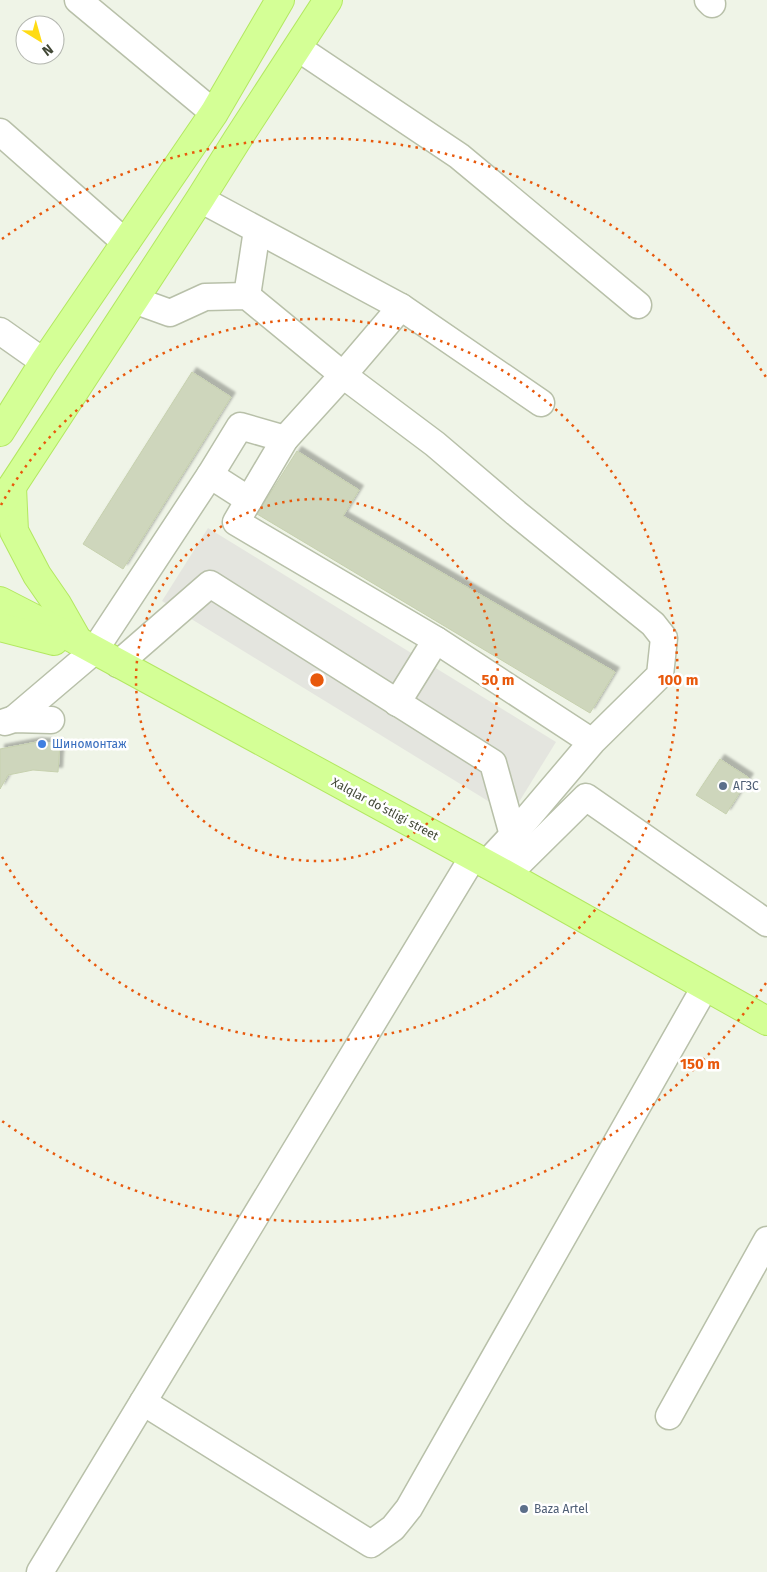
<svg xmlns="http://www.w3.org/2000/svg" width="767" height="1572" font-family="'Fira Sans',sans-serif">
	<style>
		.parking { fill: #e4e5df }
		.building { fill: #ced6bc; stroke: #c7d1af; filter: url(#shadow) }
		.lines { fill: none; stroke-linecap: round; stroke-linejoin: round }
		.minor-casing { stroke: #b8c0a9; stroke-width: 29 }
		.major-casing { stroke: #b3e861; stroke-width: 30 }
		.minor { stroke: #fff; stroke-width: 26 }
		.major { stroke: #d4ff96; stroke-width: 28 }
		.ring { fill: none; stroke: #e8590c; stroke-width: 2.5; stroke-dasharray: 2.5 5 }
		.shop-dot { fill: #3f7fe0; stroke: #fff; stroke-width: 2 }
		.service-dot { fill: #5c6f8a; stroke: #fff; stroke-width: 2 }
		.labels { text-anchor: middle; dominant-baseline: central; stroke-width: 5; stroke-linejoin: round; paint-order: stroke }
		.shop-label { font-size: 12px; fill: #366cbe; stroke: #fff; text-anchor: start }
		.service-label { font-size: 12px; fill: #4e5e75; stroke: #fff; text-anchor: start }
		.street-label { font-size: 12px; fill: #424836; stroke: #fff }
		.centre { fill: #e8590c; stroke: #fff; stroke-width: 2.5 }
		.ring-label { font-size: 15px; text-anchor: middle; font-weight: bold; fill: #e8590c; stroke: #fff; stroke-width: 5; stroke-linejoin: round; paint-order: stroke }
	</style>
	<defs>
		<filter id="shadow"><feDropShadow dx="4.5" dy="-4.5" stdDeviation="1" flood-color="#0004"/></filter>
	</defs>
	<rect width="100%" height="100%" fill="#eff4e7"/>
	<path class="parking" d="M208 528 556 742 511 815 162 601Z"/>
	<g class="building">
		<path d="M192 372 231 397 123 569 83 544Z"/>
		<path d="M297 451 359 490 343 516 615 672 590 713 257 514Z"/>
		<path d="M37 742 60 744 58 772 33 770 8 775 0 789V749Z"/>
		<path d="M720 759 749 778 726 814 696 795Z"/>
	</g>
	<g class="lines">
		<g class="minor-casing">
			<g id="minor">
				<path d="M78 0 214 113"/>
				<path d="M708 0 712 4"/>
				<path d="M298 48 459 156 638 305"/>
				<path d="M0 132 126 243"/>
				<path d="M200 199 401 307 541 403"/>
				<path d="M247 296 257 230"/>
				<path d="M134 300 170 313 205 297 247 296 343 375 401 307"/>
				<path d="M0 331 44 362"/>
				<path d="M210 475 249 500"/>
				<path d="M118 664 210 584 493 763 513 835"/>
				<path d="M397 703 436 640"/>
				<path d="M14 719 94 651 210 475 240 426 285 439"/>
				<path d="M5 722 14 719 51 720"/>
				<path d="M486 864 513 835 592 742 660 675 664 638 653 624 516 513 435 444 343 375 285 439 236 522 436 640 592 742"/>
				<path d="M507 875 586 797 767 923"/>
				<path d="M143 1402 371 1544 393 1528 409 1508 705 987"/>
				<path d="M669 1416 767 1240"/>
				<path d="M40 1572 473 857"/>
			</g>
		</g>
		<g class="major-casing">
			<g id="major">
				<path d="M0 432 44 362 214 113 280 0"/>
				<path d="M12 487 14 531 37 575 57 604 78 641"/>
				<path d="M0 505 200 199 237 140 328 0"/>
				<path d="M0 601 78 641 507 875 767 1021"/>
				<path d="M0 627 54 641"/>
			</g>
		</g>
		<use href="#minor" class="minor"/>
		<use href="#major" class="major"/>
	</g>
	<g class="ring">
		<circle cx="317" cy="680" r="181"/>
		<path d="M1 505A361 361 0 1 1 1 855"/>
		<path d="M766 983A542 542 0 0 1 2 1121M2 239A542 542 0 0 1 766 377"/>
	</g>
	<circle class="shop-dot" cx="42" cy="744" r="5"/>
	<g class="service-dot">
		<circle cx="723" cy="786" r="5"/>
		<circle cx="524" cy="1509" r="5"/>
	</g>
	<g class="labels">
		<g class="shop-label">
			<text x="52" y="744">Шиномонтаж</text>
		</g>
		<g class="service-label">
			<text x="733" y="786">АГЗС</text>
			<text x="534" y="1509">Baza Artel</text>
		</g>
		<g class="street-label">
			<text transform="translate(385 809) rotate(28)">Xalqlar doʻstligi street</text>
		</g>
	</g>
	<circle cx="317" cy="680" r="8" class="centre"/>
	<g class="ring-label">
		<text x="498" y="685">50 m</text>
		<text x="678" y="685">100 m</text>
		<text x="700" y="1069">150 m</text>
	</g>
	<g transform="translate(40 40) rotate(143)"><circle r="24" fill="#ffffff" stroke="#b3b6af"/>
	<path d="M0-4L9 19L0 12L-9 19Z" fill="#ffdb14"/>
	<text y="-8" font-size="14" font-weight="bold" text-anchor="middle" fill="#424836">N</text>
	</g>
</svg>
